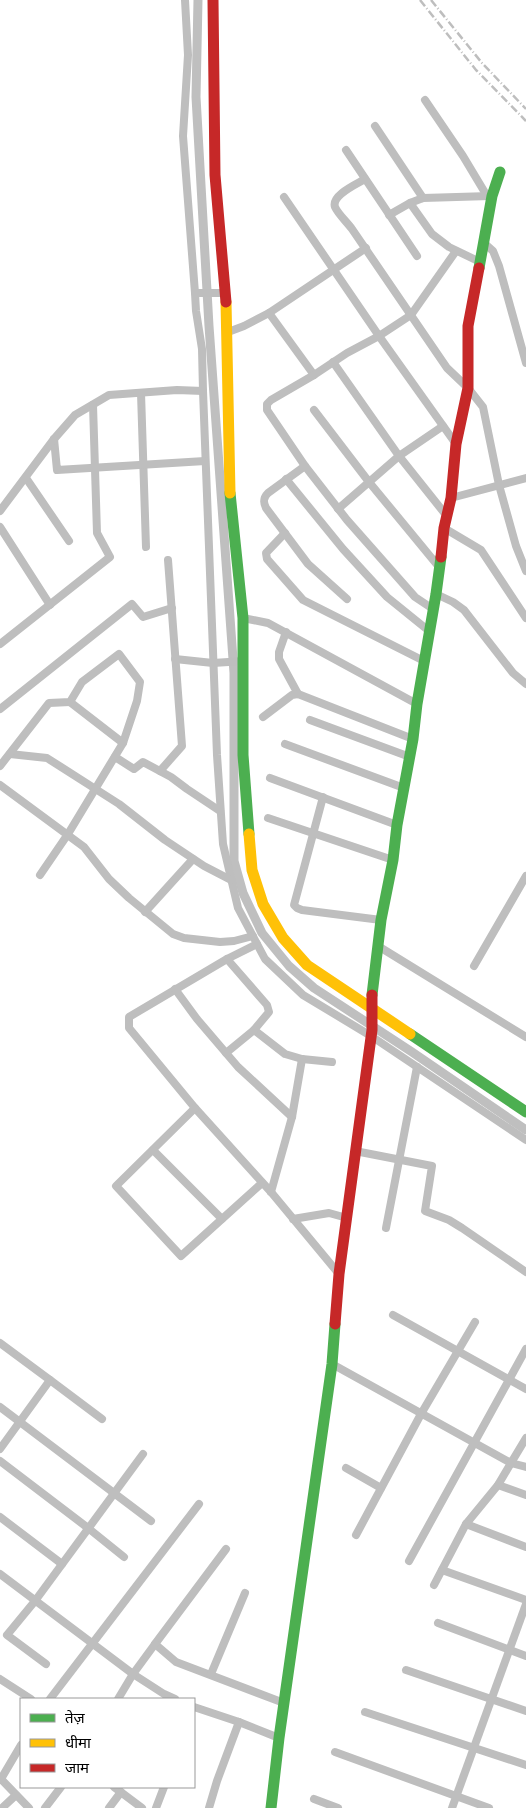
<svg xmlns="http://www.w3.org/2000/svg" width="526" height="1808" font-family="Signika,'Noto Sans Devanagari',sans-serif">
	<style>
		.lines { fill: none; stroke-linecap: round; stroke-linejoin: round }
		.canal { stroke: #bfbfbf; stroke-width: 9 }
		.street { stroke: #bebebe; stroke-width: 8 }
		.fast { stroke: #4caf50; stroke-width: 11 }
		.slow { stroke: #ffc107; stroke-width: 11 }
		.jam { stroke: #c62828; stroke-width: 11 }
		.rail { stroke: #bebebe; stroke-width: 2.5; stroke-dasharray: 8 2.5 1 2.5; stroke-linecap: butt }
	</style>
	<rect width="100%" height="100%" fill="#fff"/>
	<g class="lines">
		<path class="canal" d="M198 0 196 97 209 326 234 673V861L243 893 262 933 289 966 314 988 412 1052 526 1130"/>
		<g class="street">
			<path d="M185 0 188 55 183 136 195 293"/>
			<path d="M425 100 463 156 487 196"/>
			<path d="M375 126 423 198"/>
			<path d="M346 150 417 256"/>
			<path d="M365 179C357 184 331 195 335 207 338 214 347 222 352 229L447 368 468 388 483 407 499 485 516 546 526 571"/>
			<path d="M284 197 379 336 456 444"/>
			<path d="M410 203 432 234 449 247 480 262"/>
			<path d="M389 215 410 203 423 198 490 196"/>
			<path d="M484 243 493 251 499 266 526 363"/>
			<path d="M269 313 314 375"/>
			<path d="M228 332 244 326 269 313 366 248"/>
			<path d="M333 362 399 456 446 515"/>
			<path d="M203 391 217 755 223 844 238 908 265 959 303 995 371 1036 526 1140"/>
			<path d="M141 393 146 547"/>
			<path d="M314 410 369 482 439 567"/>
			<path d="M54 439 57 470 205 461"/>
			<path d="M305 466 268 493C263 498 263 502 266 508L308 564 347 599"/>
			<path d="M26 478 69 541"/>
			<path d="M286 479 343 549 387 597 429 631"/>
			<path d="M451 498 526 478"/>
			<path d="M338 509 399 456 443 426"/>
			<path d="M0 511 54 439 75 415 109 395 177 390 203 391 202 349 196 311 195 293H226"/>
			<path d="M0 527 50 605"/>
			<path d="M444 528 481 550 526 618"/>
			<path d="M285 533 266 553 267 559 303 600 424 661"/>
			<path d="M436 594 453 602 464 610 513 673 526 684"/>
			<path d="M433 609 415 597 347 520 305 466 267 410V404L271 400 314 375 347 353 379 336 411 315 456 251"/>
			<path d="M243 618 268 623 417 704"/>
			<path d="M286 632 279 652V659L298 694"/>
			<path d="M0 644 110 557 97 533 93 405"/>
			<path d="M175 659 213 663 244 661"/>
			<path d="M70 702 123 743"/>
			<path d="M0 709 132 604 143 617 172 608"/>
			<path d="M263 717 292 695 298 694 413 739"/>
			<path d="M310 720 410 757"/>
			<path d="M285 744 404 788"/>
			<path d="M10 754 47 758 119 804 165 840 204 866 231 880"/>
			<path d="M115 757 134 769 143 762 171 777 187 789 220 811"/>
			<path d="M0 766 49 703 70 702 82 682 119 654 140 682 137 701 123 743 68 834 40 875"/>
			<path d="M160 771 182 746 168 560"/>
			<path d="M270 778 397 825"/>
			<path d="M0 785 84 847 109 879 129 898 173 934 184 938 220 942 234 941 253 936"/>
			<path d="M323 797 294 905 297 908 302 910 381 920"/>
			<path d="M268 818 393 860"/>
			<path d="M145 912 193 859"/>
			<path d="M257 944 227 959 129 1017V1028L195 1108 271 1192 339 1274"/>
			<path d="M378 946 526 1037"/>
			<path d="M474 966 526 876"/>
			<path d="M175 989 197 1019 238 1067 292 1117"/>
			<path d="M254 1030 285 1054 302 1059 332 1062"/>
			<path d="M226 1053 254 1030 269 1012 267 1005 227 959"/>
			<path d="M195 1108 116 1186 181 1256 262 1183"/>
			<path d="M153 1150 222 1219"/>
			<path d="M355 1151 432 1166 425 1211 449 1220 462 1228 526 1272"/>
			<path d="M271 1192 292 1117 302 1059"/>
			<path d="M293 1219 329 1213 347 1218"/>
			<path d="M386 1228 417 1067"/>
			<path d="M393 1315 526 1389"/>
			<path d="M0 1343 50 1380 0 1449"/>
			<path d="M332 1364 511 1463 498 1485 466 1524 434 1585"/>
			<path d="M50 1380 102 1419"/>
			<path d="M0 1407 151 1521"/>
			<path d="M526 1438 511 1463 526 1467"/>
			<path d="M0 1461 88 1528 124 1557"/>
			<path d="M346 1468 381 1488"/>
			<path d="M498 1485 526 1495"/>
			<path d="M0 1517 62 1564"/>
			<path d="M466 1524 526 1547"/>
			<path d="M356 1535 421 1414 475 1322"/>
			<path d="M226 1549 155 1644 176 1662 284 1703"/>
			<path d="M409 1561 526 1349"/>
			<path d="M442 1570 526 1600"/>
			<path d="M0 1574 133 1674 164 1694 175 1699"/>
			<path d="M438 1623 526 1656"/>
			<path d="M46 1664 7 1635 35 1601 143 1454"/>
			<path d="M406 1670 526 1711"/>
			<path d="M211 1674 245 1593"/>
			<path d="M0 1679 31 1699"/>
			<path d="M50 1699 199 1504"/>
			<path d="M118 1699 133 1674 155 1644"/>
			<path d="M194 1707 239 1722 279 1738"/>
			<path d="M365 1712 526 1765"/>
			<path d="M335 1752 489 1808"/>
			<path d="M0 1778 29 1808"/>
			<path d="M1 1779 21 1745"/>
			<path d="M114 1787 142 1808"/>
			<path d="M314 1799 338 1808"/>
			<path d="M2 1808 16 1795"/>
			<path d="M45 1808 61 1787"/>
			<path d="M109 1808 121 1792"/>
			<path d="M156 1808 164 1787"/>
			<path d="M209 1808 217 1781 239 1722"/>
			<path d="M452 1808 526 1604"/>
		</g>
		<g class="fast">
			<path d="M479 268 492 196 500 172"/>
			<path d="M230 493 243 618V755L249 834"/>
			<path d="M372 995 381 920 393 860 397 825 413 739 417 704 436 594 441 557"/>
			<path d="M410 1034 526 1112"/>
			<path d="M271 1808 279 1738 332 1364 335 1324"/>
		</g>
		<g class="slow">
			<path d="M226 302 230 493"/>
			<path d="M249 834 252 870 263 904 283 938 307 965 410 1034"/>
		</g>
		<g class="jam">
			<path d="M213 0 215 175 226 302"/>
			<path d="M441 557 444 528 451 498 456 444 468 388V326L479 268"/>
			<path d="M335 1324 339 1274 372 1030V995"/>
		</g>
		<g class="rail">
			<path d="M420 0 476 70 526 121"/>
			<path d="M431 0 482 63 526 109"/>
		</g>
	</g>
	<rect x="20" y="1698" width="175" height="90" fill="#ffffff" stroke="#999999"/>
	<rect x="30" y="1714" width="25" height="8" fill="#4caf50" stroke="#999999"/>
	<text x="65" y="1723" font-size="15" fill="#000000">तेज़</text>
	<rect x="30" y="1739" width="25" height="8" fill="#ffc107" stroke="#999999"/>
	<text x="65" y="1748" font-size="15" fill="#000000">धीमा</text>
	<rect x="30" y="1764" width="25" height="8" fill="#c62828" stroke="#999999"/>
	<text x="65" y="1773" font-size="15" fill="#000000">जाम</text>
</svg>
